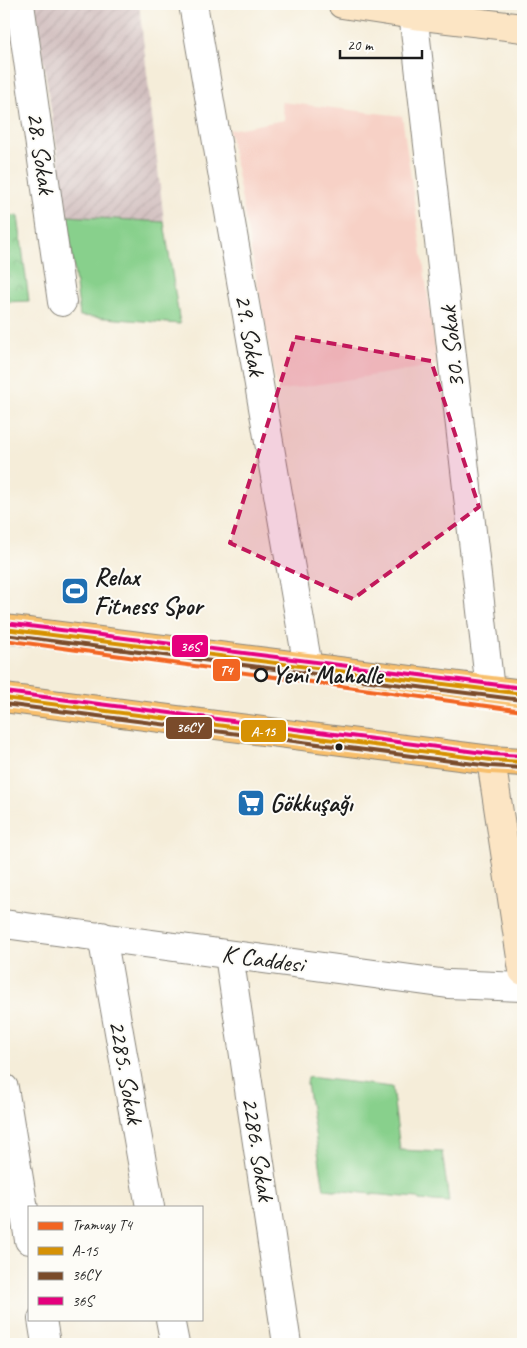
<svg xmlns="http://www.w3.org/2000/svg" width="527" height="1348" font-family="Caveat,sans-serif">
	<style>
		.built { fill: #f7d1c6 }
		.industrial { fill: url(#industrial-furrows) }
		.park { fill: url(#park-crowns); stroke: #527654 }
		.garden { fill: #88d08c; stroke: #527654 }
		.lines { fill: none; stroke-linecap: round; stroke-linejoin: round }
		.minor-casing { stroke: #88847a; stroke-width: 30 }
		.tertiary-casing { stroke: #88847a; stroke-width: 30 }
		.secondary-casing { stroke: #88847a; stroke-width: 30 }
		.primary-casing { stroke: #88847a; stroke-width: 30 }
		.minor { stroke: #fff; stroke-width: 28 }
		.tertiary { stroke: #fff; stroke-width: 28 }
		.secondary { stroke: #fce5c4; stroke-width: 28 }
		.primary { stroke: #f8bf6c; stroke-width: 28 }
		.bus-1-casing { stroke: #fdfcf7; stroke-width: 8 }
		.bus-2-casing { stroke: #fdfcf7; stroke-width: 8 }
		.bus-3-casing { stroke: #fdfcf7; stroke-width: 8 }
		.bus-1 { stroke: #d69104; stroke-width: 4 }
		.bus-2 { stroke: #7a4b2a; stroke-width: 4 }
		.bus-3 { stroke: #e5007d; stroke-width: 4 }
		.tram-1-casing { stroke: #fdfcf7; stroke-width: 8 }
		.tram-1 { stroke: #f26522; stroke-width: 4 }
		.marked { fill: #c2185b; fill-opacity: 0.2; stroke: #c2185b; stroke-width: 4; stroke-dasharray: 10 6; stroke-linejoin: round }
		.stop-dot { fill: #fdfcf7; stroke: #1c1c1c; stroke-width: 2.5 }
		.bus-dot { fill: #1c1c1c; stroke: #fdfcf7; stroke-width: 2 }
		.labels { text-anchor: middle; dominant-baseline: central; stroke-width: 4; stroke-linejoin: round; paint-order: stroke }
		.street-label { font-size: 25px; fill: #1c1c1c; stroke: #fdfcf7 }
		.poi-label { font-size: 25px; font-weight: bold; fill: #1c1c1c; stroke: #fdfcf7; text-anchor: start }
		.stop-label { font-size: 25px; font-weight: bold; fill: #1c1c1c; stroke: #fdfcf7; text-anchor: start }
		.line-badge { stroke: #fdfcf7; stroke-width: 2 }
		.badge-label { font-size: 14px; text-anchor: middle; font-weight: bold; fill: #fff }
	</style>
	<defs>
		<pattern id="industrial-furrows" width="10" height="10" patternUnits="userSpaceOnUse" patternTransform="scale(1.25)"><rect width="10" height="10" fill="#d2bfbf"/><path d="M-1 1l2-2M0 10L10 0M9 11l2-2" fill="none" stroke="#b4a4a4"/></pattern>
		<pattern id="park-crowns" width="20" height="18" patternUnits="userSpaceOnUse" patternTransform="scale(1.25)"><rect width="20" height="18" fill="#88d08c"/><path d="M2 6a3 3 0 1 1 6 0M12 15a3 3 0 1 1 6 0" fill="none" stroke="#75b278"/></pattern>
	</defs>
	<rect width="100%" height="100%" fill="#fdfcf7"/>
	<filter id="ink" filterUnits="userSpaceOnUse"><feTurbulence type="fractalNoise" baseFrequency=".02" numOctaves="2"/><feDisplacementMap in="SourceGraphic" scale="10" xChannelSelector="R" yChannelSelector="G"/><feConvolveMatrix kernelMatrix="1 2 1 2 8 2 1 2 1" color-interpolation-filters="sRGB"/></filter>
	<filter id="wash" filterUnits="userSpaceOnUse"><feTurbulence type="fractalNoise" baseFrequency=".0096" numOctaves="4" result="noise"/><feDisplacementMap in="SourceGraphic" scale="20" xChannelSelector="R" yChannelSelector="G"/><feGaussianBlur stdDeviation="1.12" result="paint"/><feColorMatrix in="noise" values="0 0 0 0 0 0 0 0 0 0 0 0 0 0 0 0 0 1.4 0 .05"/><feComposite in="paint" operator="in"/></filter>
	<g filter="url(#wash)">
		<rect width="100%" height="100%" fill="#f5edd9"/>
		<path class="built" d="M281 102 402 116 438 365 277 391 229 130 285 120Z"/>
		<path class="industrial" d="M35 4H139L164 222 67 216Z"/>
		<path class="park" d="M4 215 18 216 29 301 4 302Z"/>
		<g class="garden">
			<path d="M67 216 164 222 180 324 80 316Z"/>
			<path d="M308 1077 392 1087 400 1150 442 1152 449 1202 419 1200 418 1198C386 1196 355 1192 324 1189L307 1084Z"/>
		</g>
	</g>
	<g filter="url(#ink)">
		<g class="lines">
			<g class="minor-casing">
				<g id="minor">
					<path d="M20 4 62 302"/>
					<path d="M193 4 308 667"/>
					<path d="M412 4 490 690"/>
					<path d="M102 936 150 1207"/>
					<path d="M229 955 287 1344"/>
					<path d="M4 1088 29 1240"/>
					<path d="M42 1319 46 1344"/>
					<path d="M170 1319 175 1344"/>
				</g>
			</g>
			<g class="tertiary-casing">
				<path id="tertiary" d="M4 924 448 984 523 987"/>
			</g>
			<g class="secondary-casing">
				<g id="secondary">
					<path d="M342 4 414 15 523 28"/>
					<path d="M491 760 523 971"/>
				</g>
			</g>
			<g class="primary-casing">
				<g id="primary">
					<path d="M4 629 523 694"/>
					<path d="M4 698 491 760 523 762"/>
				</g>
			</g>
			<use href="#minor" class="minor"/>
			<use href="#tertiary" class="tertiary"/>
			<use href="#secondary" class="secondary"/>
			<use href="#primary" class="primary"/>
			<g class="bus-1-casing">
				<g id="bus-1">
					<path d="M4 629 523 694"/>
					<path d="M4 698 491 760 523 762"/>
				</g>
			</g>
			<g class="bus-2-casing">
				<g id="bus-2">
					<path d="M4 635 522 700"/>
					<path d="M4 704 490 766 523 768"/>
				</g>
			</g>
			<g class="bus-3-casing">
				<g id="bus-3">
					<path d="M5 623 523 688"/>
					<path d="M5 692 492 754 523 756"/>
				</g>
			</g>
			<use href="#bus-1" class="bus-1"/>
			<use href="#bus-2" class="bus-2"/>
			<use href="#bus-3" class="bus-3"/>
			<g class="tram-1-casing">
				<path id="tram-1" d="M4 640 523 711"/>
			</g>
			<use href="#tram-1" class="tram-1"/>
		</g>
	</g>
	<path class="marked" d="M295 337 431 361 479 507 353 599 230 543Z"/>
	<defs>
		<g id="stadium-square" transform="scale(1.4375)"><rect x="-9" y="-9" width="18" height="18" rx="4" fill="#1f6fb2" stroke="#fdfcf7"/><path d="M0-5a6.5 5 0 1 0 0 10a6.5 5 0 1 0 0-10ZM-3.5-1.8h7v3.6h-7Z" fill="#fff"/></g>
		<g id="supermarket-square" transform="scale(1.4375)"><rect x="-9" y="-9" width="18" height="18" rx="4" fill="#1f6fb2" stroke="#fdfcf7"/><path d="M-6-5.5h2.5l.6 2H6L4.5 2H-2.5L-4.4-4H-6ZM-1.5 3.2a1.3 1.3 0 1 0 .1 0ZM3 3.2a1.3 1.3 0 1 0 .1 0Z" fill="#fff"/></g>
	</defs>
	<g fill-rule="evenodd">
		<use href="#stadium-square" x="75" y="591"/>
		<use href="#supermarket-square" x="251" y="803"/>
	</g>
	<circle class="stop-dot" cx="261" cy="675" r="6"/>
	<circle class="bus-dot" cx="339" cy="747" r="4.5"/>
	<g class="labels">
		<g class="street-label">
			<text transform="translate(41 153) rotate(82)">28. Sokak</text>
			<text transform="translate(250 335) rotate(80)">29. Sokak</text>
			<text transform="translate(452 347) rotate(-96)">30. Sokak</text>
			<text transform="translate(263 959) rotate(8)">K Caddesi</text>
			<text transform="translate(126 1072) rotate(80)">2285. Sokak</text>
			<text transform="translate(258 1149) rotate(81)">2286. Sokak</text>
		</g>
		<g class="poi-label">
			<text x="94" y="577">Relax<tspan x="94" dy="29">Fitness Spor</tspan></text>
			<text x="270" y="803">Gökkuşağı</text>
		</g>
		<g class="stop-label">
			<text x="272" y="675">Yeni Mahalle</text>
		</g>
	</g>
	<g class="line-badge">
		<rect x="171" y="634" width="38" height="24" rx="5" fill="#e5007d"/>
		<rect x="212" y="658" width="29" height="24" rx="5" fill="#f26522"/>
		<rect x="165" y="716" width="48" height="24" rx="5" fill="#7a4b2a"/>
		<rect x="240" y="719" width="47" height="24" rx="5" fill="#d69104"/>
	</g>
	<g class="badge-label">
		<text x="190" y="651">36S</text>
		<text x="226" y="675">T4</text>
		<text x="189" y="732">36CY</text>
		<text x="263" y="736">A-15</text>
	</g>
	<rect width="527" height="1348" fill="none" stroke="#fdfcf7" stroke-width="20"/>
	<rect x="28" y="1206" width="175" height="115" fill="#fdfcf7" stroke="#a3a29f"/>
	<rect x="38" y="1222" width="25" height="8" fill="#f26522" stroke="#a3a29f"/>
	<text x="72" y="1230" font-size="15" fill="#1c1c1c">Tramvay T4</text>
	<rect x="38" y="1247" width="25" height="8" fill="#d69104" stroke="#a3a29f"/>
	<text x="72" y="1256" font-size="15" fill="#1c1c1c">A-15</text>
	<rect x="38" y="1272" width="25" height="8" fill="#7a4b2a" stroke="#a3a29f"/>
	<text x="72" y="1280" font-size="15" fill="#1c1c1c">36CY</text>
	<rect x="38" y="1297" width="25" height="8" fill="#e5007d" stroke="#a3a29f"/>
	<text x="72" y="1306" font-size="15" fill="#1c1c1c">36S</text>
	<path d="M340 50v8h82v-8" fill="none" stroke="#1c1c1c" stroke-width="2.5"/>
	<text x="347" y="50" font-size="15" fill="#1c1c1c" stroke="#fdfcf7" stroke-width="4" paint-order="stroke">20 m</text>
</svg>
